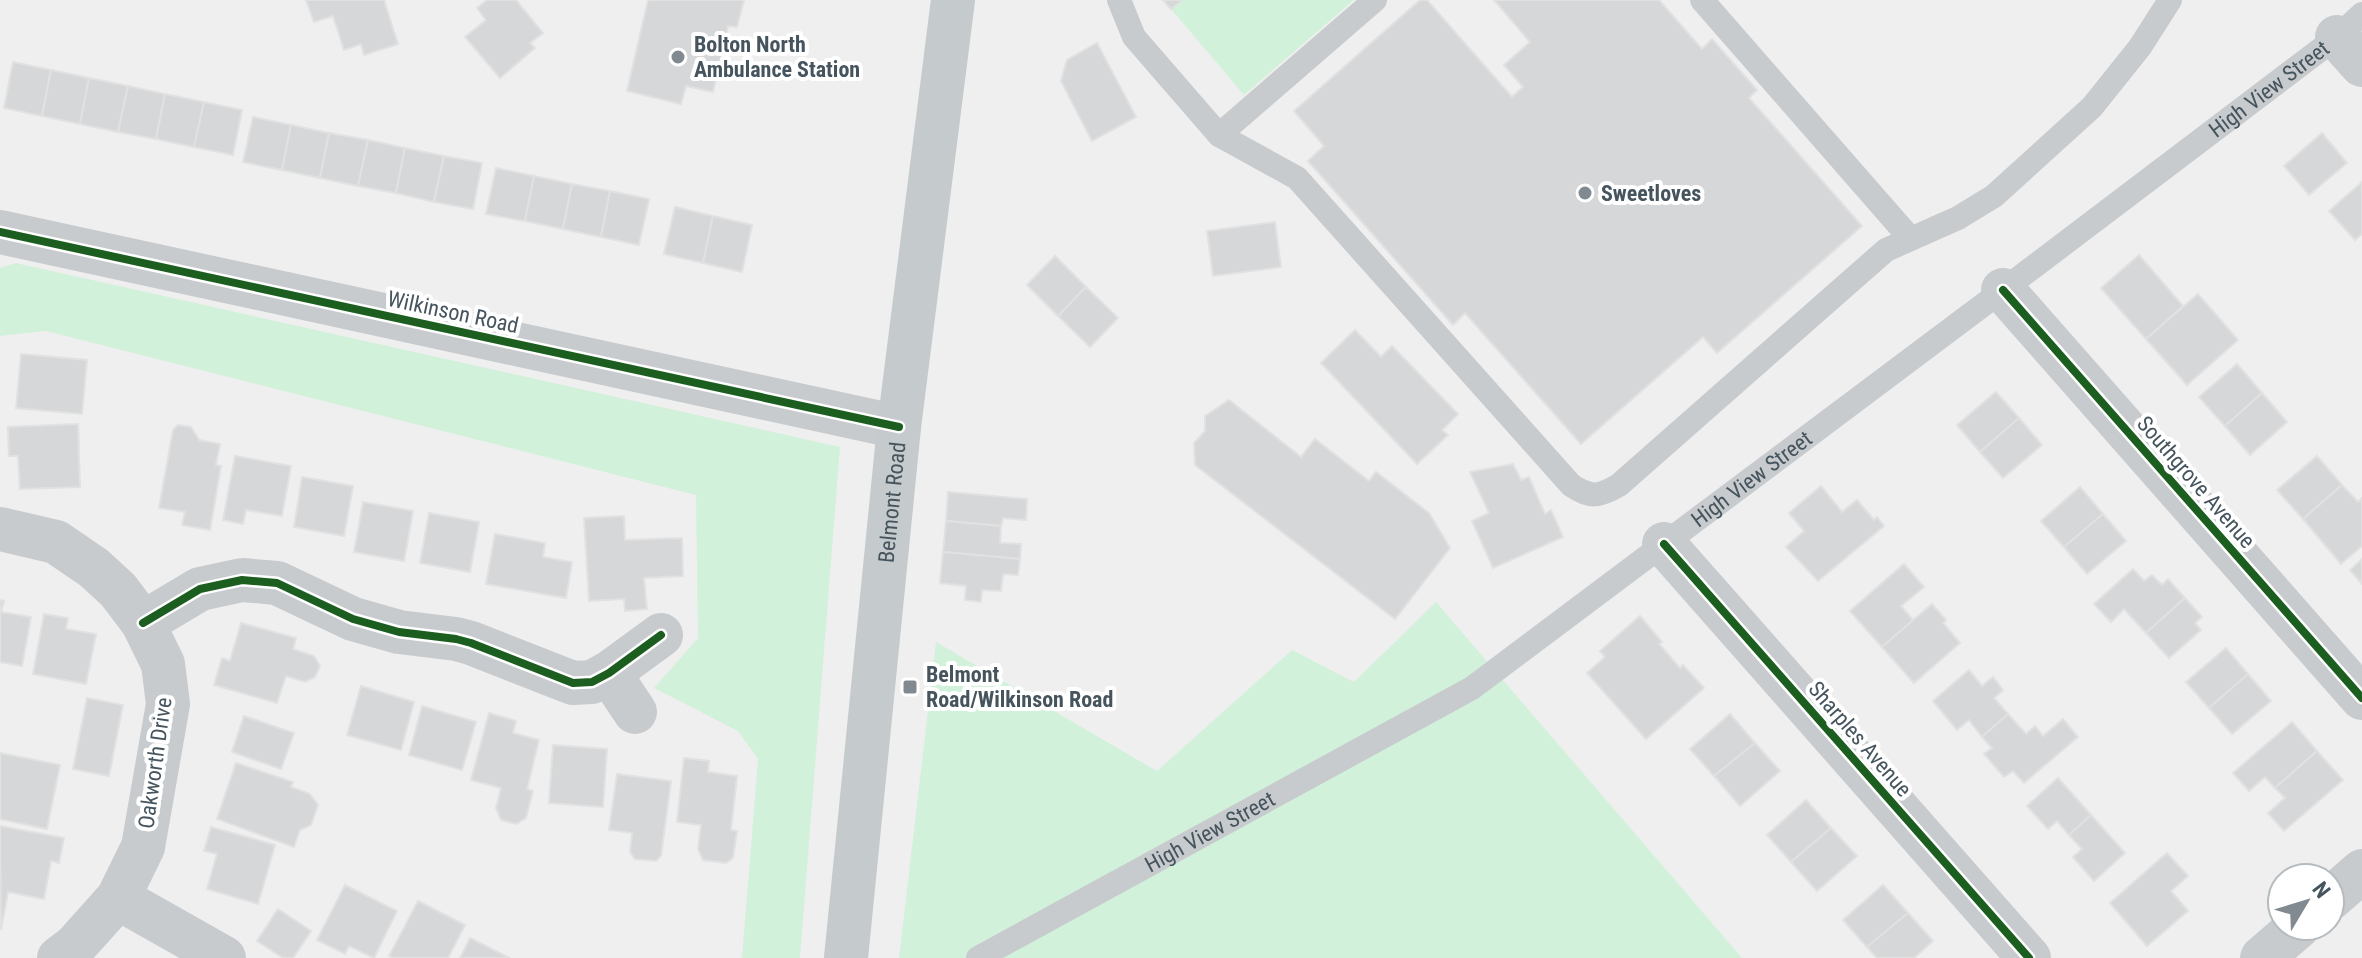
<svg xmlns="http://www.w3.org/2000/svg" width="2362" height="958" font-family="'Roboto Condensed',sans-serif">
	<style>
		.green { fill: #d2f1db }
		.building { fill: #d6d7d8; stroke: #e1e1e2; stroke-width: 2 }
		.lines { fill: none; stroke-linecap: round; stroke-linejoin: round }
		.lane { stroke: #c8cbce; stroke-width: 24 }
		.street { stroke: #c8cbce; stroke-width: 44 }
		.primary { stroke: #c5cacc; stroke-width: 44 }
		.cycleway-casing { stroke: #fff; stroke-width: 13 }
		.cycleway { stroke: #1b5e20; stroke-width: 8 }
		.poi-dot { fill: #818a90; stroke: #fff; stroke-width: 3 }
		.labels { text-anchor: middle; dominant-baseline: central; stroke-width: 8; stroke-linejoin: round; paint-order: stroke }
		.poi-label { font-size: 22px; font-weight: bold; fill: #45545d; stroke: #fff; text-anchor: start }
		.street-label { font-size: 22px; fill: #45545d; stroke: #fff }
	</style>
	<rect width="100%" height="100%" fill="#f0efef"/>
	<g class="green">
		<path d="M1182 0H1354L1244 95 1171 9Z"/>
		<path d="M16 263 840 447 800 958H742L758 759 738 731 654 688 698 638 696 495 46 331 0 336V268Z"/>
		<path d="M1436 602 1742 958H899L936 642 1157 771 1292 650 1354 682Z"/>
	</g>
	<g class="building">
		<path d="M306 0H384L398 44 364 55 361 44 344 50 333 16 314 22Z"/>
		<path d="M487 0H516L543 33 530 43 535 48 500 78 465 37 486 20 477 8Z"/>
		<path d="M648 0H744L737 27 728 26 713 92 686 86 681 104 627 91Z"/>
		<path d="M1163 0H1182L1171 9Z"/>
		<path d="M1420 0H1427L1512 97 1523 87 1504 65 1530 42 1494 0H1659L1702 49 1712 39 1757 90 1749 98 1862 226 1717 353 1703 337 1581 444 1465 313 1453 325 1308 161 1324 146 1294 111Z"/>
		<path d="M1097 43 1136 117 1092 141 1061 81 1067 60Z"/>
		<path d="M13 62 51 70 42 116 4 108Z"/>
		<path d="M51 70 89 78 80 124 42 116Z"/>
		<path d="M89 78 128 86 118 132 80 124Z"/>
		<path d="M128 86 165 94 156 139 118 132Z"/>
		<path d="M165 94 204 102 194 147 156 139Z"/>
		<path d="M204 102 242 110 233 155 194 147Z"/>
		<path d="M253 117 291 125 282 170 243 162Z"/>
		<path d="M291 125 329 133 320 178 282 170Z"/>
		<path d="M329 133 368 140 358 186 320 178Z"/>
		<path d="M2322 133 2347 163 2309 195 2284 166Z"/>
		<path d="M368 140 405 148 396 193 358 186Z"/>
		<path d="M405 148 444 156 434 202 396 193Z"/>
		<path d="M444 156 482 163 473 209 434 202Z"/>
		<path d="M496 168 534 176 525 221 486 214Z"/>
		<path d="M534 176 572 184 563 229 525 221Z"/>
		<path d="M2362 182V234L2355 240 2329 211Z"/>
		<path d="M572 184 610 191 601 237 563 229Z"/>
		<path d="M610 191 649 199 639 245 601 237Z"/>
		<path d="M675 207 713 216 703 263 664 254Z"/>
		<path d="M713 216 752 225 742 272 703 263Z"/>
		<path d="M1275 222 1281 267 1213 276 1207 231Z"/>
		<path d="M2139 255 2183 306 2146 339 2101 288Z"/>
		<path d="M1055 256 1086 287 1058 316 1027 285Z"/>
		<path d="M1086 287 1118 318 1090 347 1058 316Z"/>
		<path d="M2198 294 2238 340 2187 385 2146 339Z"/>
		<path d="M1355 330 1381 357 1392 346 1458 414 1442 430 1448 435 1417 464 1321 363Z"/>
		<path d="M21 354 87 360 82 414 16 408Z"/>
		<path d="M2237 364 2262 393 2225 426 2199 397Z"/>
		<path d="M1996 392 2019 418 1980 452 1957 425Z"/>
		<path d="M2262 393 2287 422 2250 455 2225 426Z"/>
		<path d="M1229 400 1301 457 1315 439 1369 481 1376 472 1429 513 1450 548 1395 619 1195 465 1194 443 1205 431V416Z"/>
		<path d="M2019 418 2042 445 2003 478 1980 452Z"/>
		<path d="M78 424 80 487 20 489 18 456H9L8 427Z"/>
		<path d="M178 425 191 427 199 440 220 444 216 465 221 466 210 530 182 525 185 512 159 508 173 430Z"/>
		<path d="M235 456 291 466 282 516 246 510 243 524 223 520Z"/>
		<path d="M2317 456 2342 485 2303 519 2277 490Z"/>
		<path d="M1513 464 1521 480 1529 477 1545 514 1551 510 1563 537 1493 568 1472 521 1489 513 1470 472Z"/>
		<path d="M302 477 353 486 344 536 294 527Z"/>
		<path d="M2342 485 2358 502 2362 498V546L2341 564 2303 519Z"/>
		<path d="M1821 486 1842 512 1857 500 1874 520 1877 517 1884 526 1818 581 1786 547 1804 531 1789 513Z"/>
		<path d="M2080 487 2103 514 2064 547 2041 521Z"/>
		<path d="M948 492 1027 499 1026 520 1003 518 1001 526 946 521Z"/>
		<path d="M363 502 413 511 404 561 354 552Z"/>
		<path d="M429 513 479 522 470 572 420 563Z"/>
		<path d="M2103 514 2126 541 2087 574 2064 547Z"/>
		<path d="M624 516 625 540 682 538 683 576 644 578 647 609 625 611 624 599 589 601 584 518Z"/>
		<path d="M946 521 1001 526 1000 543 1021 544 1020 559 943 552Z"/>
		<path d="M495 534 545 543 543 557 572 562 566 598 486 584Z"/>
		<path d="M943 552 1020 559 1018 575 1003 574 1001 591 982 590 981 602 965 600 966 586 940 583Z"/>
		<path d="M2362 559V584L2350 570Z"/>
		<path d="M1904 564 1924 587 1901 606 1913 620 1882 647 1850 611Z"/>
		<path d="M2133 569 2144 581 2152 575 2162 585 2168 579 2185 598 2146 633 2124 609 2111 622 2094 604Z"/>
		<path d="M2185 598 2202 617 2195 623 2201 630 2169 658 2146 633Z"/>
		<path d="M0 600 4 601 1 612 31 617 22 666 0 662Z"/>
		<path d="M1932 604 1946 620 1943 623 1960 643 1914 683 1882 647Z"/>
		<path d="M44 614 68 618 66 629 96 634 86 684 33 674Z"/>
		<path d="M1640 616 1662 642 1659 644 1680 668 1683 665 1704 688 1646 739 1587 673 1605 657 1600 651Z"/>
		<path d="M241 623 296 638 293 649 314 656 320 666 315 677 305 682 286 676 277 703 214 685 222 658 230 661Z"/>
		<path d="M2226 648 2248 674 2209 708 2186 682Z"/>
		<path d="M1969 670 1982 686 1993 677 2003 690 1994 698 2008 714 1982 737 1969 720 1957 730 1933 701Z"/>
		<path d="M2248 674 2271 701 2232 734 2209 708Z"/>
		<path d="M361 686 414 702 401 750 347 735Z"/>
		<path d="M87 698 123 705 109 776 73 769Z"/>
		<path d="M422 706 476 722 462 770 409 755Z"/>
		<path d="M489 713 516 721 513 733 539 740 527 789 533 791 526 818 516 824 501 820 496 808 501 788 471 780Z"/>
		<path d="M1730 714 1755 743 1714 776 1690 749Z"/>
		<path d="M2008 714 2026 734 2035 726 2043 736 2063 719 2078 737 2024 783 2013 771 2004 777 1984 754 1992 748 1982 737Z"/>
		<path d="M244 716 294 733 281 769 232 752Z"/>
		<path d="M2292 722 2317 751 2275 788 2265 777 2249 791 2233 773Z"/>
		<path d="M1755 743 1780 771 1740 806 1714 776Z"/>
		<path d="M553 745 607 749 603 807 549 803Z"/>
		<path d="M2317 751 2343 780 2284 831 2268 813 2285 798 2275 788Z"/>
		<path d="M0 753 60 765 47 829 0 819Z"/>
		<path d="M684 758 709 761 708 772 737 776 731 830 737 831 733 858 726 863 703 860 698 849 701 825 677 822Z"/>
		<path d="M236 763 293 782 291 787 310 794 318 805 311 825 300 830 294 847 217 819Z"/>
		<path d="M617 774 671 781 661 856 656 861 635 859 630 852 632 833 609 830Z"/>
		<path d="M2058 778 2091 815 2069 835 2057 821 2048 829 2027 806Z"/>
		<path d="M1806 800 1831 828 1791 862 1767 835Z"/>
		<path d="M2091 815 2125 853 2094 881 2073 857 2082 849 2069 835Z"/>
		<path d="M0 826 64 838 59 863 51 861 44 899 8 892 1 930Z"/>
		<path d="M211 827 275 845 258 904 207 889 217 854 204 851Z"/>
		<path d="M1831 828 1857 856 1817 891 1791 862Z"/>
		<path d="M2167 853 2188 876 2171 891 2188 911 2147 946 2110 903Z"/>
		<path d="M345 885 397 911 374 958 349 946 345 954 317 940Z"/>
		<path d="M1883 885 1908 913 1867 947 1843 920Z"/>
		<path d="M418 901 465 925 448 958H393L389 956Z"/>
		<path d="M278 909 311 931 293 958H283L257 941Z"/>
		<path d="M1908 913 1933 941 1914 958H1877L1867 947Z"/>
		<path d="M470 938 510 958H460Z"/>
	</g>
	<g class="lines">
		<g class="lane">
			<path d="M1119 0 1134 37 1219 135 1297 178 1571 485C1590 498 1599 497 1619 485L1886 250 1958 218 1994 196 2092 107 2140 47 2170 0"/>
			<path d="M1702 0 1910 238"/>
			<path d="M1219 135 1375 0"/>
			<path id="s1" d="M978 958 1472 688 2003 290 2337 37 2362 14"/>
		</g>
		<g class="street">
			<path d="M2337 37 2362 65"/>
			<path d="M0 232 899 427"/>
			<path d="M2003 290 2362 698"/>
			<path d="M0 529 56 542 94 568 118 590 143 623 163 664 168 704 143 847 118 898 75 946 59 958"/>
			<path d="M1664 544 2029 958"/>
			<path d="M143 623 200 589 242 580 277 583 353 619 399 632 456 639 471 643 573 683 592 682 609 673 661 635"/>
			<path d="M609 673 635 712"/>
			<path d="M118 898 224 958"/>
			<path d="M2330 899 2362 871"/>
			<path d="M2262 958 2299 926"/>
		</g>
		<path class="primary" id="s2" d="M846 958 899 427 953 0"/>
		<g class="cycleway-casing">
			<g id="cycleway">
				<path d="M0 232 899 427"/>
				<path d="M2003 290 2362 698"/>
				<path d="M1664 544 2029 958"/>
				<path d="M143 623 200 589 242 580 277 583 353 619 399 632 456 639 471 643 573 683 592 682 609 673 661 635"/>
			</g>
		</g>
		<use href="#cycleway" class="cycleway"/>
	</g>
	<g class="poi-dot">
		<circle cx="678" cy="57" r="8"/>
		<circle cx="1585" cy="193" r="8"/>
		<rect x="902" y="679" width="16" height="16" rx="4"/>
	</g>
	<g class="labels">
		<g class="poi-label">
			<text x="694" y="44">Bolton North<tspan x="694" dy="25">Ambulance Station</tspan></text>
			<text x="1601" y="193">Sweetloves</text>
			<text x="926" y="674">Belmont<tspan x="926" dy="25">Road/Wilkinson Road</tspan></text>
		</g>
		<g class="street-label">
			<text stroke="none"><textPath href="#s1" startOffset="1560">High View Street</textPath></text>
			<text transform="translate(453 312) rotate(12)">Wilkinson Road</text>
			<text stroke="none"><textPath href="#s1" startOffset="912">High View Street</textPath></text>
			<text transform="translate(2196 482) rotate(49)">Southgrove Avenue</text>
			<text stroke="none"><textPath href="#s2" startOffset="458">Belmont Road</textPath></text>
			<text transform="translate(1860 739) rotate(49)">Sharples Avenue</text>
			<text transform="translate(155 763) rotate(-82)">Oakworth Drive</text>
			<text stroke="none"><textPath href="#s1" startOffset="264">High View Street</textPath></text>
		</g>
	</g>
	<g transform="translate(2306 902) rotate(52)"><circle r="38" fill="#ffffff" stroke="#b5bbbe" stroke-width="2"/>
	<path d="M0-6L14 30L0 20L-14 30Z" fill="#818a90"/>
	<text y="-12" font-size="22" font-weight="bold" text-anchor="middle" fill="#45545d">N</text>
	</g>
</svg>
